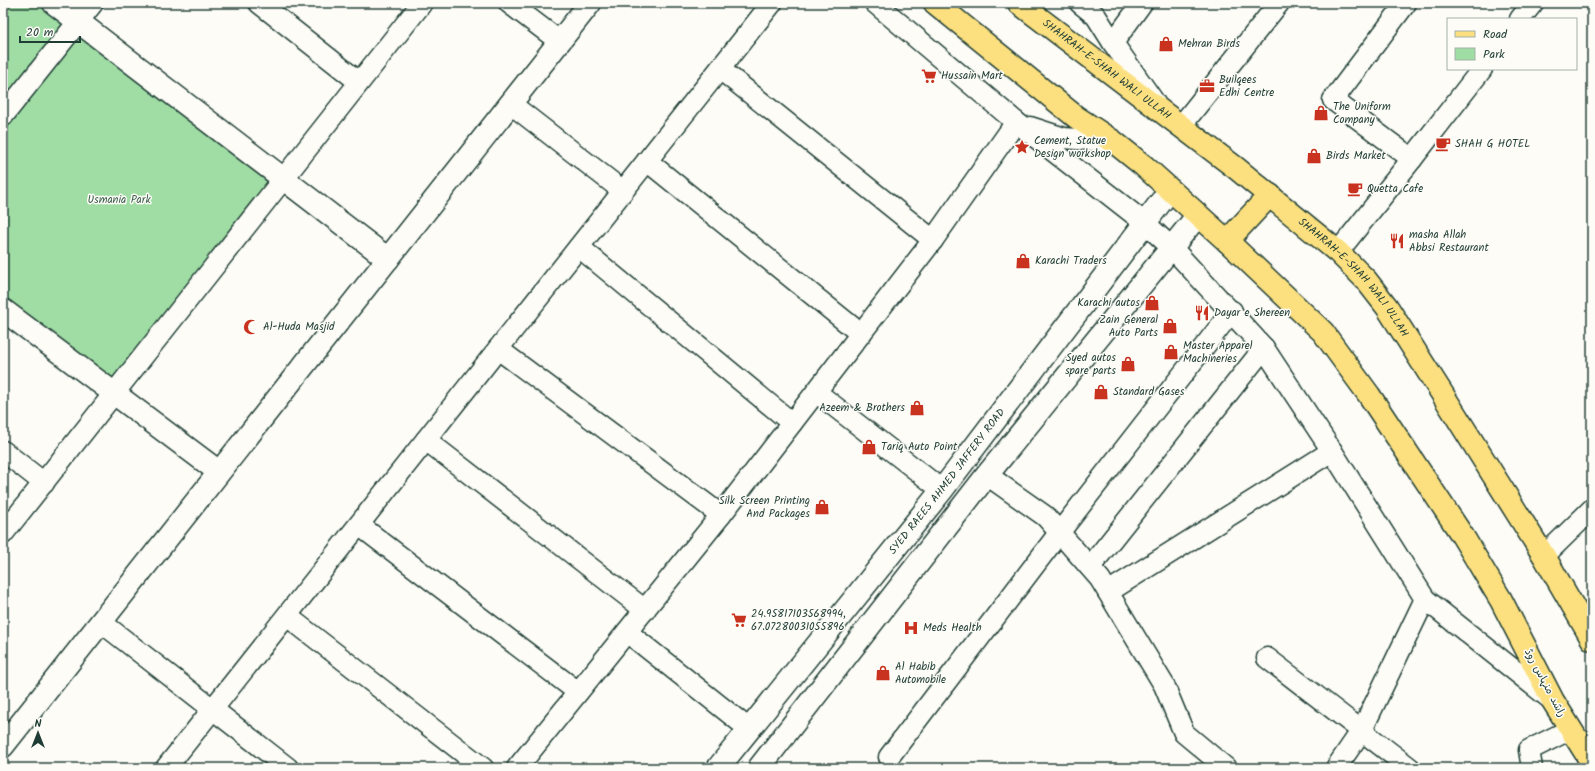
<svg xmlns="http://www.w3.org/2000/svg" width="1595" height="771" font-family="Kalam,'Playpen Sans Arabic',sans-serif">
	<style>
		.green { fill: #a0dda5; stroke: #608d6c }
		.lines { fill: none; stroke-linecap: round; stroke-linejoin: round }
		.street-casing { stroke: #1f3d34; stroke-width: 23 }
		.secondary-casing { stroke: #1f3d34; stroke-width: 25 }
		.primary-casing { stroke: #1f3d34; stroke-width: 25 }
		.street { stroke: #fdfcf7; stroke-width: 20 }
		.secondary { stroke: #fdfcf7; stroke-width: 22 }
		.primary { stroke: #fce080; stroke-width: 22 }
		.labels { text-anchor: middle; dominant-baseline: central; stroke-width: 3; stroke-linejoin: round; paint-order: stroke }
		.poi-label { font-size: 11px; fill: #1f3d34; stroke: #fdfcf7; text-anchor: start }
		.street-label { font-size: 11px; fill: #1f3d34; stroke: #fdfcf7 }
		.park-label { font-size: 11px; fill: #395d4b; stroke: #fdfcf7 }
	</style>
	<rect width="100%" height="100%" fill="#fdfcf7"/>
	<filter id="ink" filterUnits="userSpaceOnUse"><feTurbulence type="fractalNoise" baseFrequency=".025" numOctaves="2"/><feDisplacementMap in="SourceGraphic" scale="8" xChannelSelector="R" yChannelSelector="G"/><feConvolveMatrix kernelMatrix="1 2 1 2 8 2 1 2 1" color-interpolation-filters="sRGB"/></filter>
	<g filter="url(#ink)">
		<path class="green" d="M3 3H55L283 179 116 394 3 307Z"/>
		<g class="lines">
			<g class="street-casing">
				<g id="street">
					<path d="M259 3 359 82"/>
					<path d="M509 3 559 41"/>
					<path d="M875 3 1016 122 1145 223 1172 248 1264 348 1332 451 1425 599 1553 701"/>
					<path d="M1080 3 1096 16 1113 43 1155 103"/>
					<path d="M1406 3 1333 100 1412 159"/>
					<path d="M1520 19 1533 3"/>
					<path d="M1113 43 1142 3"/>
					<path d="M720 69 933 240"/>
					<path d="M511 104 623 191"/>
					<path d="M3 116 93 3"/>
					<path d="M1181 126 1279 3"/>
					<path d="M1030 127 1064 138 1114 142"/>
					<path d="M647 161 861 334"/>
					<path d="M579 247 792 423"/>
					<path d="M1338 252 1412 159 1482 69"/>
					<path d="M498 349 721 515"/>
					<path d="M816 392 942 490"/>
					<path d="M426 440 645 610"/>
					<path d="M3 451 44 483"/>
					<path d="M987 475 1045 516 1100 579 1164 685 1184 733 1226 768"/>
					<path d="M359 525 578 692"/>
					<path d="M3 534C144 358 281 179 422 3"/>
					<path d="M1544 556 1592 509"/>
					<path d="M1090 567 1264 348"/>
					<path d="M1108 592 1332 451"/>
					<path d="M287 616 483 768"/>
					<path d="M101 622 288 768"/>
					<path d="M627 632 749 729"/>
					<path d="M1267 658 1410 768"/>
					<path d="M889 757 1059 533 1232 311"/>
					<path d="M166 768 772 3"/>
					<path d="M517 768 721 515 792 423 933 240 1016 122"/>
					<path d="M1336 768 1362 730 1425 599"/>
					<path d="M1532 768 1529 750 1571 729"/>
				</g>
			</g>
			<g class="secondary-casing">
				<g id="secondary">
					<path d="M54 3 388 259"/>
					<path d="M3 310 219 472"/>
					<path d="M3 746 590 3"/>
					<path id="s1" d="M718 768 942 490 1170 190"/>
					<path d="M759 768 987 475 1198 215"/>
				</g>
			</g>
			<g class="primary-casing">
				<g id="primary">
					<path d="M935 3 1076 117 1114 142 1144 166 1227 241 1323 332 1369 395 1462 535 1501 600 1553 701 1592 763"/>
					<path id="s2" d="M1019 3 1236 168 1338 252 1366 280 1387 307 1443 395 1544 556 1592 639"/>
					<path d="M1227 241 1270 195"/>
				</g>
			</g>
			<use href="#street" class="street"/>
			<use href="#secondary" class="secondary"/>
			<use href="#primary" class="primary"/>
		</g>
	</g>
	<defs>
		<g id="shop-bare" transform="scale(1.2)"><path d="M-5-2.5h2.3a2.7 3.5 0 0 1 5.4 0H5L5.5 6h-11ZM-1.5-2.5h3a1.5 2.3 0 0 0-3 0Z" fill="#c8321e" stroke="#fdfcf7" stroke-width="2.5" paint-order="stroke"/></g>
		<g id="supermarket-bare" transform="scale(1.2)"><path d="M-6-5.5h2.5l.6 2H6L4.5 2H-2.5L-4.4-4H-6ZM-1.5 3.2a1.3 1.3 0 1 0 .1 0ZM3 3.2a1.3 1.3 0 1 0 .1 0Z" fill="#c8321e" stroke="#fdfcf7" stroke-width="2.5" paint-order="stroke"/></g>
		<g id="office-bare" transform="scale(1.2)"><path d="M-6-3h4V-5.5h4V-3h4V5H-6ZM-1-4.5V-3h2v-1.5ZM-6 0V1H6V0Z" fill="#c8321e" stroke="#fdfcf7" stroke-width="2.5" paint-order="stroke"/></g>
		<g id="cafe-bare" transform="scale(1.2)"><path d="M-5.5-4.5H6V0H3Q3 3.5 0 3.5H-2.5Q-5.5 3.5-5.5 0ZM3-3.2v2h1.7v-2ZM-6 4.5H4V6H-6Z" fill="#c8321e" stroke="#fdfcf7" stroke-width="2.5" paint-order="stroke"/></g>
		<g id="sight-bare" transform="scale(1.2)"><path d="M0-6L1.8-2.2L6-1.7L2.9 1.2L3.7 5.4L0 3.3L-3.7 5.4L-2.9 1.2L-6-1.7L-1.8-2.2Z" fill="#c8321e" stroke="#fdfcf7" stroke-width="2.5" paint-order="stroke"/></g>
		<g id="restaurant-bare" transform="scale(1.2)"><path d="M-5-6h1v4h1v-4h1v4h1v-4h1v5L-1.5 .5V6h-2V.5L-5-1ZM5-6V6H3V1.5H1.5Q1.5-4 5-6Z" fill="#c8321e" stroke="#fdfcf7" stroke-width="2.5" paint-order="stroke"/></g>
		<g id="mosque-bare" transform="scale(1.2)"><path d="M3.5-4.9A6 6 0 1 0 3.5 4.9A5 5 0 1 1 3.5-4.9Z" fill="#c8321e" stroke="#fdfcf7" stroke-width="2.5" paint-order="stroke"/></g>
		<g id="hospital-bare" transform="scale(1.2)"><path d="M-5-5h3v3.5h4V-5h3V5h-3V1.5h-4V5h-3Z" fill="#c8321e" stroke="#fdfcf7" stroke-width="2.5" paint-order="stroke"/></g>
	</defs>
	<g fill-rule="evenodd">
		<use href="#shop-bare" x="1166" y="44"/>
		<use href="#supermarket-bare" x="929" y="76"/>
		<use href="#office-bare" x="1207" y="86"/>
		<use href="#shop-bare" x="1321" y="113"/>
		<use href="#cafe-bare" x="1443" y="144"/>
		<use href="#sight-bare" x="1022" y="147"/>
		<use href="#shop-bare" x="1314" y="156"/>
		<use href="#cafe-bare" x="1355" y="189"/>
		<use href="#restaurant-bare" x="1397" y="241"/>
		<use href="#shop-bare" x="1023" y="261"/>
		<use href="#shop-bare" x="1152" y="303"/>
		<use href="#restaurant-bare" x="1202" y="313"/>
		<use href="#shop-bare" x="1170" y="326"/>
		<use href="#mosque-bare" x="251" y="327"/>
		<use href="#shop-bare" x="1171" y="352"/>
		<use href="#shop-bare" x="1128" y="364"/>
		<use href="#shop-bare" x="1101" y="392"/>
		<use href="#shop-bare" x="917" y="408"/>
		<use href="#shop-bare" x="869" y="447"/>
		<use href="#shop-bare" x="822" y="507"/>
		<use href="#supermarket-bare" x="739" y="620"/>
		<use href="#hospital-bare" x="911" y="628"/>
		<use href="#shop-bare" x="883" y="673"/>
	</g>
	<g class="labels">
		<g class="poi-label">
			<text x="1178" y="44">Mehran Birds</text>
			<text x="941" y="76">Hussain Mart</text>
			<text x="1219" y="80">Builqees<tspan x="1219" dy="13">Edhi Centre</tspan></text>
			<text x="1333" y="107">The Uniform<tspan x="1333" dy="13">Company</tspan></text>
			<text x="1034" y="141">Cement, Statue<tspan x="1034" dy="13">Design workshop</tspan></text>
			<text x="1455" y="144">SHAH G HOTEL</text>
			<text x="1326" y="156">Birds Market</text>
			<text x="1367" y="189">Quetta Cafe</text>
			<text x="1409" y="235">masha Allah<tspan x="1409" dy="13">Abbsi Restaurant</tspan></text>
			<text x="1035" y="261">Karachi Traders</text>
			<text x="1140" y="303" text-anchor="end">Karachi autos</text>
			<text x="1214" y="313">Dayar e Shereen</text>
			<text x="1158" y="320" text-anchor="end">Zain General<tspan x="1158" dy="13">Auto Parts</tspan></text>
			<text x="263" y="327">Al-Huda Masjid</text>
			<text x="1183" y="346">Master Apparel<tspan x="1183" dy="13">Machineries</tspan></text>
			<text x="1116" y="358" text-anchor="end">Syed autos<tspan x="1116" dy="13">spare parts</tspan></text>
			<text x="1113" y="392">Standard Gases</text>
			<text x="905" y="408" text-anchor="end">Azeem &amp; Brothers</text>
			<text x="881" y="447">Tariq Auto Point</text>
			<text x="810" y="501" text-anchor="end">Silk Screen Printing<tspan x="810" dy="13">And Packages</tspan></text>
			<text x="751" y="614">24.95817103568994,<tspan x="751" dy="13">67.07280031055896</tspan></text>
			<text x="923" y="628">Meds Health</text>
			<text x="895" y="667">Al Habib<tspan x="895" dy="13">Automobile</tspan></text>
		</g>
		<g class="street-label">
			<text stroke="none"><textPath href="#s2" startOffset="110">SHAHRAH-E-SHAH WALI ULLAH</textPath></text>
			<text stroke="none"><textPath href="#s2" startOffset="434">SHAHRAH-E-SHAH WALI ULLAH</textPath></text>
			<text stroke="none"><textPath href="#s1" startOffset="367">SYED RAEES AHMED JAFFERY ROAD</textPath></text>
			<text transform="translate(1545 683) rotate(62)">راشد منہاس روڈ</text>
		</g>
		<g class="park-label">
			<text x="119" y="200">Usmania Park</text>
		</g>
	</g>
	<rect width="1595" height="771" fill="none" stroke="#fdfcf7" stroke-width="16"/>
	<rect x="8" y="8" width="1579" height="755" fill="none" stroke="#1f3d34" stroke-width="1.5" filter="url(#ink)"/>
	<rect x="1447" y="18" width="130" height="52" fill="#fdfcf7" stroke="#a4b0a9"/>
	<rect x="1455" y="31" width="20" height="6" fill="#fce080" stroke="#a4b0a9"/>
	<text x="1483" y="38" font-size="12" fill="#1f3d34">Road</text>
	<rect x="1455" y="48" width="20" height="12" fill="#a0dda5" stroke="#a4b0a9"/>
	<text x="1483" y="58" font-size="12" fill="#1f3d34">Park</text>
	<g transform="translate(38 733)" stroke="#fdfcf7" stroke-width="3" paint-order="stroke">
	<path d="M0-3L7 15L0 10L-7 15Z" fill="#1f3d34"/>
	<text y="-6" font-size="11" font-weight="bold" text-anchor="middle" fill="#1f3d34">N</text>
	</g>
	<path d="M20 36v6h60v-6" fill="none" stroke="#1f3d34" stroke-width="2"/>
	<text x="26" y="36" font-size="12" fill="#1f3d34" stroke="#fdfcf7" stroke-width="3" paint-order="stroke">20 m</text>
</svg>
